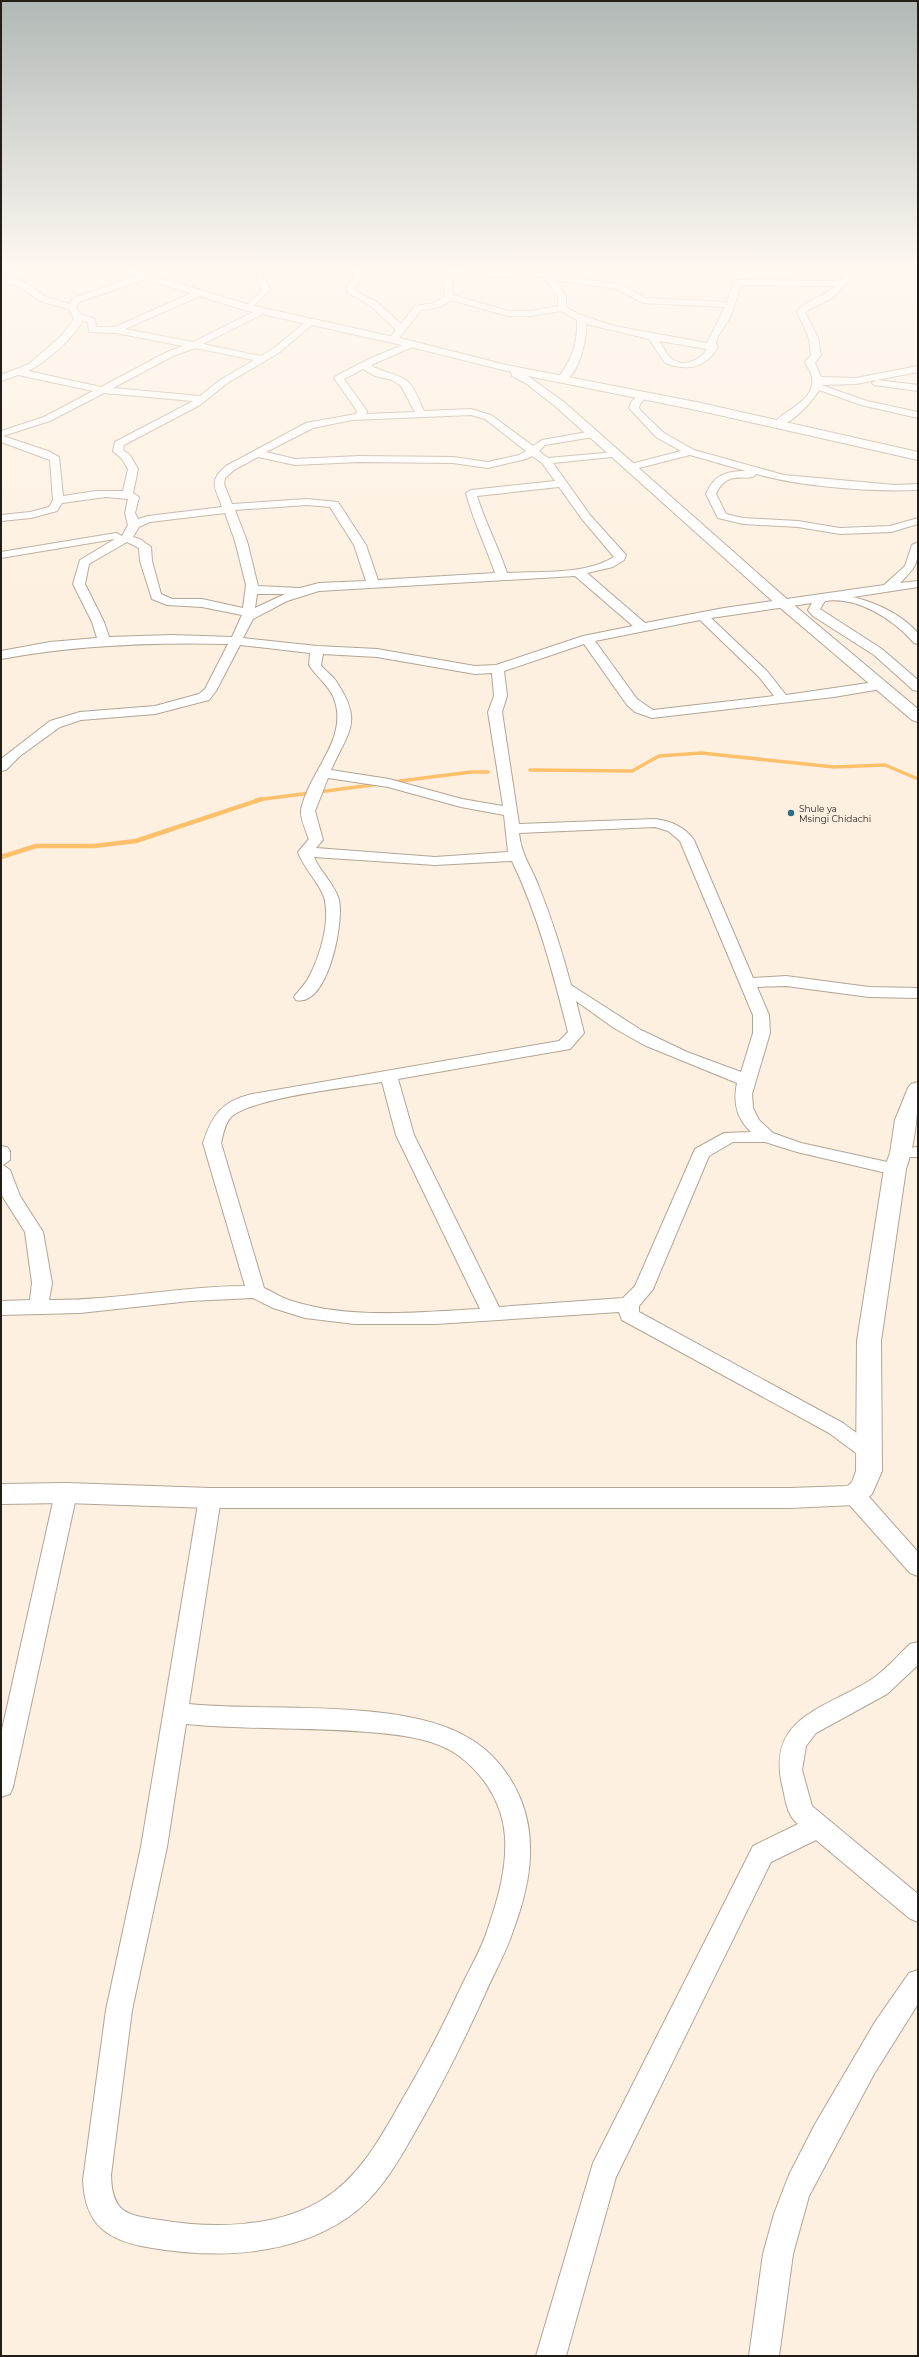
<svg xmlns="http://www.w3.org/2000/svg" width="919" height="2357" font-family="Montserrat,sans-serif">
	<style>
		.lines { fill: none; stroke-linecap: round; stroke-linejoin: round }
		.stream-far1 { stroke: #fec06b; stroke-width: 3.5 }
		.stream { stroke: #fec06b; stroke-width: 4.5 }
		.minor-casing { stroke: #b1a596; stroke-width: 2 }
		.tertiary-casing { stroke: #b1a596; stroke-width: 2 }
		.minor { fill: #fff; fill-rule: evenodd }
		.tertiary { fill: #fff; fill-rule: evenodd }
		.poi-dot { fill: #2f6e83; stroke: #fdf0e0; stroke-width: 1.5 }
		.labels { text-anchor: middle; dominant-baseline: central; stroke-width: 3; stroke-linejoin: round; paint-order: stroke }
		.far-poi-label { font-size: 9px; fill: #231e18; stroke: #fdf0e0; text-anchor: start }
	</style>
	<rect width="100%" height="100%" fill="#fdf0e0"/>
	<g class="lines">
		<g class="stream-far1">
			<path d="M530 770 632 771 659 756 701 753 834 767 885 765 918 779"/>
			<path d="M392 782 471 772H488"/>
			<path d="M256 800 380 784"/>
		</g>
		<path class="stream" d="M1 857 36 846H94L136 841 262 799"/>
		<g class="minor-casing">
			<g id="minor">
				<path d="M252 266H260L270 290 248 311 244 308 262 290Z"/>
				<path d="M348 266H357L363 278 355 286V291L377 302 401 324 415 306 434 303 445 296 444 283 449 271 440 266 479 272 541 271 540 266H548L551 274 622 285 645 298 727 302 735 280 840 281 853 266H862L834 297 805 312 818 338 821 355 815 363 821 377 856 378 918 366V372L856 384 821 385 867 401 918 412V418L861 405 819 390C813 401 788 429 774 426L773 424C784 410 817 400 812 377 811 371 807 367 805 362L811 355 809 338 797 312C806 299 824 298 835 286L741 285 731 316 718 336 716 344 718 347C705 369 687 371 665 363L649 339 586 324C587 338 579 377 563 381L558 378C572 358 578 344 577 320L561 311 531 316H508L451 300 440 307 421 310 396 342 393 343 388 340 396 330 371 306 347 292V285L355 277ZM456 273 493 277 544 276 558 297V306L531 311H508L453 295 452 283ZM555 280 617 289 643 303 725 307 707 343 614 326 578 314 566 307V297ZM659 341 707 349C701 360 684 368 672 359 667 356 663 346 659 341Z"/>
				<path d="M905 266H918V270L906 268Z"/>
				<path d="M1 275 25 282 46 297 70 304 73 298 140 275H146V279L79 302 76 307 80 314 95 319 96 327H115L194 292H200V296L125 329 193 342 259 309H265V313L203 344 261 356 274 348 308 320 315 322 280 352 226 384 200 405 124 445 123 450 130 455 138 469 133 493 139 497 135 513 138 519 148 516 222 507C215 486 208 482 226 466L306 423 356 414 357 411 334 378 336 376 369 359 412 341 417 344 415 346 371 365C382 373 397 373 407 381 415 387 420 403 424 411L471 409 491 415 533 446 542 440 593 431 598 434 593 437 545 445 539 451 548 458 616 452V456L612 457 553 463 590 515 626 555 624 560 613 567 587 573 645 623 724 608 884 585 905 566 912 545 918 542C918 565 916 567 900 583L918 581V587L853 597C877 603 901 614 918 633V644L914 643C893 619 857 596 825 601L820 609 882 649 918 680V691L913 690 874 655 813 616 808 610 812 603 711 618 767 671 786 695 882 681 888 685 887 688 834 697 652 718 635 712 627 705 584 644 504 671 507 696 502 712 519 824 655 819C671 821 685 827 694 840L753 978 786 976 869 987 918 988V998L869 997 786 986 757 987 769 1015 770 1033 752 1094 753 1108 759 1120 773 1133 801 1143 901 1165 904 1169 901 1173 895 1175 797 1152 765 1142H733L709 1156 653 1289 639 1306V1312L843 1423 878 1449 881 1454 878 1459 871 1462 864 1459 829 1433 622 1320 619 1312 436 1324H355L305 1318 273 1308 253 1298 190 1301 80 1313 1 1315V1301L30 1300 32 1283 25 1232 1 1194V1146L7 1147 10 1151V1160L3 1165 10 1170 20 1196 43 1232 52 1283 49 1300C115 1301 179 1286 245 1286L203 1143C212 1115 222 1101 252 1094L559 1041 568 1032C553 973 538 915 512 861L435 865 314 857C320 872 335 884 339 900 344 922 328 1008 296 1000L294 997C299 990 305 985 309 977 320 956 331 921 324 897 318 881 304 869 298 852L309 839C306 831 300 818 301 810 309 770 351 738 333 696 327 684 316 676 309 665L310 653 240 645 216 691 209 700 155 714 81 720 60 727 20 756 6 770 1 771V759L50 721 80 712 155 706 199 694 205 689 228 644C151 642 77 645 1 659V651L50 642 97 638 92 622 73 584 80 560 115 539 1 558V552L116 533 122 536 128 525 125 513 128 499 106 497 62 503 57 511 31 518 1 521V515L30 512 49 507 53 500 50 460 1 442V431L44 417 93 391 18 375 1 381V375L29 364 61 336 74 319 69 309 40 301 19 286 1 281ZM82 321 88 322 89 332 116 333 183 346 167 352 101 387 28 371C43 365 76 336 82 321ZM195 348 254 360 220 380 200 396 113 388 173 356ZM363 369 375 376 392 380 401 386 415 412 366 414 367 411 344 379ZM104 393 193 401 115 442 113 451 122 459 128 469 123 491H96L63 496 59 457 48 451 3 436 50 421ZM471 415 485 419 526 451 519 455 488 462 453 457 359 456 295 459 266 452 313 428 352 420ZM532 456 542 463 555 481 471 490 466 493C473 521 486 546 495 573L378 580 366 545 338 502 307 499 232 504 224 484 225 478 234 470 258 457 295 465 359 462 453 463 488 468 526 459ZM559 487 582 519 614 557C585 575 540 571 507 573 498 546 485 522 477 496ZM307 505 330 507 354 545 366 581 319 583 300 588 258 586 247 541 235 510ZM225 513 235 541 246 585 243 608 202 599H172L161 594 152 561 151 547 140 539 133 537 139 527 150 522ZM127 542 139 548 140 561 152 599 167 605 202 607 242 615 232 637 172 635 109 637 104 622 85 584 89 564ZM575 576 633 626 583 636 496 665 475 666 377 649 317 646 243 638 253 619 287 601 319 591ZM257 594H285L255 608ZM700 620 759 677 774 696 653 710 637 699 595 641ZM323 654 377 657 475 674 492 673 494 696 488 712 503 806 462 799 389 779 331 770C348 731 364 723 336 681 332 675 325 671 321 665ZM328 778 388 787 461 807 504 815 508 852 435 857 316 848 323 840 315 811ZM655 827 668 831 680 841 753 1015V1033L741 1072 687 1052 641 1030 571 985C562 951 552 920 539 887 532 868 521 855 519 833ZM576 1001 614 1028 644 1045 737 1083C733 1102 736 1118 751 1132L724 1133 695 1149 635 1286 623 1298 499 1307 414 1135 398 1079 570 1049 584 1033ZM382 1082 396 1135 480 1309C418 1312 348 1320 289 1300 280 1297 273 1292 264 1288L221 1143C223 1135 225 1123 231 1117 251 1098 350 1087 382 1082Z"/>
				<path d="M877 380 918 385V391L874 385 872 383Z"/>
				<path d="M643 392 648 395 640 404 639 408 642 412 664 433 694 450 784 475 895 485 918 484V490C870 492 802 487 756 474 750 484 728 467 716 494L726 514 743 518 798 521 840 528 890 526 918 518V524L891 532 840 534 798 527 743 524 718 518 706 494C714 475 726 471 746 471L690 455 631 470 626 467 627 465 681 451 656 437 629 408 632 401Z"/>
				<path d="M918 1147V1157H895L892 1153 895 1149Z"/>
				<path d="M66 1485 74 1487 77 1493 13 1787 10 1794 1 1797V1734L55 1493 58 1487Z"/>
				<path d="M854 1487 862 1489 918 1552V1576L910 1573 846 1501 843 1495 846 1489Z"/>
				<path d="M210 1490 218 1492 221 1498 189 1704C268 1712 400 1698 467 1737 506 1759 530 1803 530 1847 531 1875 523 1904 513 1931 506 1953 494 1973 485 1994 465 2038 444 2081 420 2123 400 2158 381 2195 347 2218 291 2256 217 2259 152 2248 109 2241 85 2227 83 2180L106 2010 141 1847 199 1498 202 1492ZM186 1724C246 1730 307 1727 367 1732 394 1734 424 1737 448 1749 480 1767 503 1801 505 1837 507 1868 498 1899 488 1928 482 1948 471 1966 462 1985 444 2024 424 2063 402 2100 381 2137 360 2177 322 2200 276 2228 212 2229 160 2220 126 2215 112 2213 111 2175L132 2010 167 1847Z"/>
				<path d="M918 1642V1665L887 1694 816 1733 806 1746 802 1770 812 1806 918 1894V1922L909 1918 816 1840 771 1862 616 2177 566 2356H536L593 2163 753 1846 798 1824C787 1815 786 1802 783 1789 765 1719 821 1710 869 1681 884 1672 897 1656 910 1644Z"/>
				<path d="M918 1970V2004L874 2074 809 2196 793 2254 779 2356H749L763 2254 774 2214 789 2175 814 2126 875 2022 909 1973Z"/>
			</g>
		</g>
		<g class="tertiary-casing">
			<g id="tertiary">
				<path d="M104 266H121L250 305 412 341 502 364 701 403 918 452V460L701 411 528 376 564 402 788 600 918 709V722L912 720 778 606 556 407 527 384 512 376 511 372 411 347 244 310Z"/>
				<path d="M259 266H304L299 269H264Z"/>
				<path d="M918 1082C918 1112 916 1141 906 1169L881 1341 882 1471 872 1494 863 1502 854 1505 790 1508H210L66 1503 1 1504V1484L66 1483 210 1488H790L848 1486 852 1482 856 1471 857 1341 884 1169 890 1153 895 1120 908 1088 911 1084Z"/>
			</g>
		</g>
		<use href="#minor" class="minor"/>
		<use href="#tertiary" class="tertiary"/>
	</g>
	<linearGradient id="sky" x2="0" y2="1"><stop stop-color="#b1b9b6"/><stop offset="0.45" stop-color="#fef8f1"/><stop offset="1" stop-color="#fef8f1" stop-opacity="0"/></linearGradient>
	<rect width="919" height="596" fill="url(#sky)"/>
	<circle class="poi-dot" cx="791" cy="813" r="4"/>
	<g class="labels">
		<g class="far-poi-label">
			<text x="799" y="808">Shule ya<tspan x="799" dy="10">Msingi Chidachi</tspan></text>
		</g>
	</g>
	<rect width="919" height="2357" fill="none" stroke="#231e18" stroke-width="4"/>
</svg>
